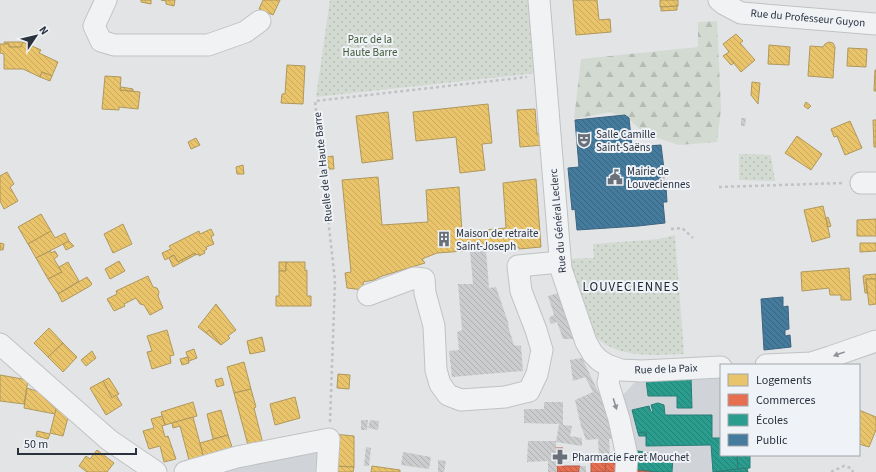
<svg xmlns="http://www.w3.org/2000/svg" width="876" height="472" font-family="'Source Sans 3',sans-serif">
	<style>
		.built { fill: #d0d4d9 }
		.forest { fill: url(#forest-firs) }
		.park { fill: url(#park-dots) }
		.homes { fill: url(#homes-back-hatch); stroke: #b0985d }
		.shops { fill: url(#shops-back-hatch); stroke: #ae5d4b }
		.schools { fill: url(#schools-back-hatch); stroke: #2a7d77 }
		.public { fill: url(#public-back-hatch); stroke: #3d6580 }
		.building { fill: url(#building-back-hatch) }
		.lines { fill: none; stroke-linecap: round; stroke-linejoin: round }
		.minor-casing { stroke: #c0c2c4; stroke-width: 23 }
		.path { stroke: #c0c2c5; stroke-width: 2.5; stroke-dasharray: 3 3; stroke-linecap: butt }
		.minor { stroke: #f1f2f3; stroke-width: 21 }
		.oneway { fill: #8e9298 }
		.labels { text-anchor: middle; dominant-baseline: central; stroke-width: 4; stroke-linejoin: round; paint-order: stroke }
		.street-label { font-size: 11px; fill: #2a323e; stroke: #eff2f6 }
		.park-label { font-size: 11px; fill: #405938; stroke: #eff2f6 }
		.poi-label { font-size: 11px; fill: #2a323e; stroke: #eff2f6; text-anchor: start }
		.quarter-label { font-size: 13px; letter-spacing: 1px; fill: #1c232f; stroke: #eff2f6 }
	</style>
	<defs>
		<pattern id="forest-firs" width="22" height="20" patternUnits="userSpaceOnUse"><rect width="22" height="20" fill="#d3dad2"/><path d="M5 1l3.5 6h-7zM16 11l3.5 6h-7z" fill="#b5bcb5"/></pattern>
		<pattern id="park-dots" width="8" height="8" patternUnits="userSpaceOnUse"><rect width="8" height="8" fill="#d3dad2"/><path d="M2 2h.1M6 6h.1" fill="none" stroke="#b5bcb5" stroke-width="1.8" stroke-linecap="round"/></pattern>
		<pattern id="homes-back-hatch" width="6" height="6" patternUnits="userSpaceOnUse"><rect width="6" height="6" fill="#e9c46a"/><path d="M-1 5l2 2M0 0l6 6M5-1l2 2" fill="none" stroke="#c8a95d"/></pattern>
		<pattern id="shops-back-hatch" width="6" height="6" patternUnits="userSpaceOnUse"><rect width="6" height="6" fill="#e76f51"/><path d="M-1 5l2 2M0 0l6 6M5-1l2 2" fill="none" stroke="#bb5c45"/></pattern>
		<pattern id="schools-back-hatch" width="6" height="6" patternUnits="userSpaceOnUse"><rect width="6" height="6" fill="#2a9d8f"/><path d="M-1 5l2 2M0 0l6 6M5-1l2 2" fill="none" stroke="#248176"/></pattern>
		<pattern id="public-back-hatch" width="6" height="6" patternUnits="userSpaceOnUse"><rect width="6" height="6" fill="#457b9d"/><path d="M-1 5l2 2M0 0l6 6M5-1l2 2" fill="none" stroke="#3a6581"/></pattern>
		<pattern id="building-back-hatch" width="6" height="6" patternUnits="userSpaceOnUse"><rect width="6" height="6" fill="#caccce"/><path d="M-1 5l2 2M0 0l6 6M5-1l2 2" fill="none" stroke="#aeb0b2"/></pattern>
	</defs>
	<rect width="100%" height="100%" fill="#e2e4e6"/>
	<g class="built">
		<path d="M721 378V455H750V468H747V472H631L622 396 636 381Z"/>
		<path d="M322 449 318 472H214Z"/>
	</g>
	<path class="forest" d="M717 21 721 109 717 142 679 145 645 134 631 121 610 112 574 119 581 59 698 47V22Z"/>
	<g class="park">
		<path d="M330 0H528L537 73 316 97Z"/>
		<path d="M739 154 771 155 775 181 739 180Z"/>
		<path d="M675 235 684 354C654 355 618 359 595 336L573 274 570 259 594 258 593 244 660 239Z"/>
	</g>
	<g class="homes">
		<path d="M141 0H151V4L141 2Z"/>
		<path d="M161 0H175L174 6 166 4V1Z"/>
		<path d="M263 0H280L273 15 259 9Z"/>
		<path d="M573 0H597L599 20 610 19 611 32 576 35Z"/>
		<path d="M660 0H678V6L660 7Z"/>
		<path d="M677 6V10L661 11V7Z"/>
		<path d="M736 34 743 41 740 43 755 60 741 72 726 54 729 52 723 44Z"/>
		<path d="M4 42H23L21 47H9V44H5Z"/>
		<path d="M23 42 41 50 39 53 58 62 52 76 42 72 40 77 23 69H4V54L0 53V44H9V47H21Z"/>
		<path d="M829 42 833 43 835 47 833 78 808 76 810 46 823 47 825 44Z"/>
		<path d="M769 45 790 47 789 65 768 64Z"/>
		<path d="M848 48 867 49 866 67 847 66Z"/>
		<path d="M726 54 734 63 731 65 723 56Z"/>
		<path d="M287 65 305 66 303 104 281 103 282 94H285Z"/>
		<path d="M875 70H876V91H874Z"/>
		<path d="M42 72 52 76 50 81 40 77Z"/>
		<path d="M105 76 121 77 120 90 140 92 138 109 119 107V110L102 109Z"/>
		<path d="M752 82 760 83 758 104 751 95Z"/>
		<path d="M121 87 133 89V91L120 90Z"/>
		<path d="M806 102 811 106 808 109 804 106Z"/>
		<path d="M488 104 492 143 482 144 485 170 460 173 456 137 416 141 413 112Z"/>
		<path d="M535 109 537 134 543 133 544 145 520 147 517 110Z"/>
		<path d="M388 112 393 159 362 163 356 116Z"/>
		<path d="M873 120H876V147H874Z"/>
		<path d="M850 121 862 148 845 155 837 136 834 137 831 129Z"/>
		<path d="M797 136 822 154 811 170 785 153Z"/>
		<path d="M196 138 200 145 191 149 188 142Z"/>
		<path d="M333 156 334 169H329L327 157Z"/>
		<path d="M243 165 244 174H237L236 167Z"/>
		<path d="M7 172 14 184 10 187 18 201 4 209 0 201V176Z"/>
		<path d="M378 177 382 225 428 222 426 190 459 187 462 232 506 228 503 183 536 179 541 247 519 249V247L437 253 422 259 425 263 382 276 374 280 363 282 364 290 347 288 345 273 351 272 342 180Z"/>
		<path d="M823 206 830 237 812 242 804 210Z"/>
		<path d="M41 214 51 231 28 244 18 227Z"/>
		<path d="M828 217 831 226 828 227 826 218Z"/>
		<path d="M876 219V236H857V220Z"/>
		<path d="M123 224 132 244 113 253 104 234Z"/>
		<path d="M211 229 214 235 211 237 214 244 206 247 207 249 204 251 205 253 199 256V254L195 255V253L178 262 174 255 165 260 162 253 171 249 169 246 199 231 200 234Z"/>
		<path d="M51 231 55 238 65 233 69 241 36 258 28 244Z"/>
		<path d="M69 241 74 246 66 250 63 244Z"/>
		<path d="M0 243 4 244 3 250H0Z"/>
		<path d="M860 243H876V251L860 252Z"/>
		<path d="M50 251 51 253 55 251 58 256 54 259 62 272 48 279 36 258Z"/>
		<path d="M195 253V255L173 267 169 258 174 255 178 262Z"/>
		<path d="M119 261 125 271 110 279 105 269Z"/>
		<path d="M68 262 79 281 58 294 48 279 62 272 59 267Z"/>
		<rect x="279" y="262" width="7" height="9"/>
		<path d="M286 262H305V271L307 270V296H311V306H276V296H279V271H286Z"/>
		<path d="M849 268 851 300H841V295H830L829 288 802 291 801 272Z"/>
		<path d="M876 274V279H866L867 293H865L863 276 865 275Z"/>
		<path d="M148 276 153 287 157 288 159 292 158 296 163 308 150 315 144 305 140 304 136 298 124 304 125 306 114 311 107 299 117 294 116 291Z"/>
		<path d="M87 277 92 284 90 286 62 302 58 294Z"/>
		<path d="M866 279H876V304L869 305Z"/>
		<path d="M216 304 236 330 228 336 230 338 221 345 209 330 206 333 198 327Z"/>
		<path d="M49 328 63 343 48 357 34 343Z"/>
		<path d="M167 330 174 355 170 356 171 363 152 369 147 352 152 351 147 336Z"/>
		<path d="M209 330 221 345 206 333Z"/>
		<path d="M262 337 265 351 250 354 247 341Z"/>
		<path d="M63 343 77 357 63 372 48 357Z"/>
		<path d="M194 349 197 358 189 361 186 352Z"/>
		<path d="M92 351 96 358 86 366 81 360Z"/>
		<path d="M188 357 189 363 182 365 180 359Z"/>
		<path d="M244 362 251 389 234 393 227 367Z"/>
		<path d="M338 374 350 375 349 389 337 388Z"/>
		<path d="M0 375 28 380 24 404 0 401Z"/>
		<path d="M109 378 119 394 112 398 103 381Z"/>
		<path d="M222 378 224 385 217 387 215 380Z"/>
		<path d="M103 381 112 398 116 395 122 405 106 415 90 388Z"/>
		<path d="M27 388 45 394 58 404 55 414 24 408Z"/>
		<path d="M251 389 256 407 254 408 263 444 249 449 234 393Z"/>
		<path d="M295 397 300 418 275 425 270 404Z"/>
		<path d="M193 402 197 416 165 425 161 412Z"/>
		<path d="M57 405 69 414 63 436 50 433Z"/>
		<path d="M221 410 228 435 213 439 207 414Z"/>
		<path d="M859 410 876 417V430L869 447 859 444Z"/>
		<path d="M162 416 165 425 162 426 165 437 168 436 176 459 164 462 160 446 149 449 143 431 154 428 151 419Z"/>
		<path d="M193 417 205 462 186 469 184 461 189 460 180 426 173 428 172 423Z"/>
		<path d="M37 431 50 434 48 439 36 436Z"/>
		<path d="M333 434 354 436V467L334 466Z"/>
		<path d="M228 435 234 453 205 462 200 443Z"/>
		<path d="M97 450 114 463 107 472H87L79 466 86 456 90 459Z"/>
		<path d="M334 466 354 467 353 472H333Z"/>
		<path d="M372 466 400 470V472H371Z"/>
	</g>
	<g class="shops">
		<path d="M556 448H563V466H580L579 472H557Z"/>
		<path d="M591 462 606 463 605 472H591Z"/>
		<path d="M606 462 621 464V472H605Z"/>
		<path d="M632 469 658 472H632Z"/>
	</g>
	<g class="schools">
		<path d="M691 376 692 408H677V396H648L646 380Z"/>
		<path d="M658 403 664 405 665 415H712V438H721V455H737L738 469 713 472 711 445 646 446V432L638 433 632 410 649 406 651 412H653L651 405Z"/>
		<path d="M646 432V436H639L638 433Z"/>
		<path d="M632 450 673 457 672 472H658L632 469Z"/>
		<path d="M737 455H750V468L738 469Z"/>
		<path d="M747 468 748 472H715L738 469Z"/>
	</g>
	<g class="public">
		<path d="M625 115 629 118 632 147 661 145 664 169 660 172 661 182 665 184 666 187 667 202H663L665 223 638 226 577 230 575 209 572 210 568 168 579 167 575 120Z"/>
		<path d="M783 297V307L788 306 789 329 785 330V336L790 335 791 347 764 350 761 299Z"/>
	</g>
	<g class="building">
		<path d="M741 118H746L745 126H741Z"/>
		<path d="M664 169 665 184 661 182 660 172Z"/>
		<path d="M486 250 489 288 496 287 509 325 508 326 514 345 521 346 523 371 452 377 449 351 459 350 457 332 462 330 458 284H473L470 251Z"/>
		<path d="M559 293 575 339H563L557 322 552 324 550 322 549 319 550 317 554 315 548 296Z"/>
		<path d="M582 358 607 410 615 439H609L610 459 599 458 598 439 586 440 581 426 575 400 593 392 585 377 573 381 570 360Z"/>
		<path d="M544 402H563V425L572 426 570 436 582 438V446L556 442 557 472H548V461L527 462 528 441H556V442L559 424 524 423V409H544Z"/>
		<path d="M361 420H368L367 430H361Z"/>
		<path d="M370 420 379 421 378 430 368 428Z"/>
		<path d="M366 447 371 448 369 466H364Z"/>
		<path d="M403 452 431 457 429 469 401 465Z"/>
		<path d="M438 460 446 461 444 472H438Z"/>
		<path d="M580 466H586V472H579Z"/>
	</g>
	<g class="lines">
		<g class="minor-casing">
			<g id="minor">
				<path d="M106 0 94 26 101 41 114 45H208L245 32 260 21"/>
				<path d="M539 0 561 269 586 342 593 354 599 360 607 365 621 370 642 371 721 367"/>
				<path d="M719 0 724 4 741 13 876 24"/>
				<path d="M861 183H876"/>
				<path d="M368 295 414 278 424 279 425 293 434 326 436 370 440 384 448 395 461 400 505 397 529 391 537 374 542 350 536 330 521 291 518 266 560 262"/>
				<path d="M0 344 109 440 156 472"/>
				<path d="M766 365 811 363 830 357 876 341"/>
				<path d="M611 367 608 383 619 419 627 456 626 472"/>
				<path d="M185 472 237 457 329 439 327 472"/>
			</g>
		</g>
		<g class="path">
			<path d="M719 187 843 183"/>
			<path d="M671 229 682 228 693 238"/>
			<path d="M330 422 335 281 315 101 527 77"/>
			<path d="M831 472 844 466 851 468 853 472"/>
		</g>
		<use href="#minor" class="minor"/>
	</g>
	<defs><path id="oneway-solid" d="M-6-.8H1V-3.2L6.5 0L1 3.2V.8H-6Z"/></defs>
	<g class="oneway">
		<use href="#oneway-solid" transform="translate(839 354) rotate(160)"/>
		<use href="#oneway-solid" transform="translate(615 404) rotate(73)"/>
	</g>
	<defs>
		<g id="theatre-bare" transform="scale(1.2)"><path d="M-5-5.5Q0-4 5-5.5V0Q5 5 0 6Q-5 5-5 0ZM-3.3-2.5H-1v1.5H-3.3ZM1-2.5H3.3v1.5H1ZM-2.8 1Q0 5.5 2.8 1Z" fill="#6a7079" stroke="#eff2f6" stroke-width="2.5" paint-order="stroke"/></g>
		<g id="civic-bare" transform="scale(1.2)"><path d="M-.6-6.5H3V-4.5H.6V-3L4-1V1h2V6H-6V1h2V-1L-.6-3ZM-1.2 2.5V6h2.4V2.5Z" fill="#6a7079" stroke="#eff2f6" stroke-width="2.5" paint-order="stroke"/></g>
		<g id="building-bare" transform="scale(1.2)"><path d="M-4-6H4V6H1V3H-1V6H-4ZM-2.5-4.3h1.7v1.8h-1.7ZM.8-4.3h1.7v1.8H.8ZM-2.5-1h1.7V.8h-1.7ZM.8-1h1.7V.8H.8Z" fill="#6a7079" stroke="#eff2f6" stroke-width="2.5" paint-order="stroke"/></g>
		<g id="pharmacy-bare" transform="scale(1.2)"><path d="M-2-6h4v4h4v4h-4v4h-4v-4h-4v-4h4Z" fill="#6a7079" stroke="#eff2f6" stroke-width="2.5" paint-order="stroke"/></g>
	</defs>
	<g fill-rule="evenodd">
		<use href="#theatre-bare" x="584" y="140"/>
		<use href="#civic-bare" x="615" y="177"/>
		<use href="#building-bare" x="444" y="239"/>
		<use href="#pharmacy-bare" x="560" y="457"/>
	</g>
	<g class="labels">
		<g class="street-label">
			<text transform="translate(808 18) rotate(5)">Rue du Professeur Guyon</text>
			<text transform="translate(323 167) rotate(-96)">Ruelle de la Haute Barre</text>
			<text transform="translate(558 221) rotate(-95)">Rue du Général Leclerc</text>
			<text transform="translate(666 369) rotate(-2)">Rue de la Paix</text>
		</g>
		<g class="park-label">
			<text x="370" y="39">Parc de la<tspan x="370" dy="13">Haute Barre</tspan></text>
		</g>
		<g class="poi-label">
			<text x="596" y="134">Salle Camille<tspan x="596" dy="13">Saint-Saëns</tspan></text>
			<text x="627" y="171">Mairie de<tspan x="627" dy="13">Louveciennes</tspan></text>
			<text x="456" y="233">Maison de retraite<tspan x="456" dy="13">Saint-Joseph</tspan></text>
			<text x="572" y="457">Pharmacie Feret Mouchet</text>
		</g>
		<g class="quarter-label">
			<text x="631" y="287">LOUVECIENNES</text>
		</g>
	</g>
	<rect x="720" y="364" width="140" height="92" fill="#eff2f6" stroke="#a0a5ac"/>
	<rect x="728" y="374" width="20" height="12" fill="#e9c46a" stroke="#a0a5ac"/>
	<text x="756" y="384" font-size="12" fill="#2a323e">Logements</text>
	<rect x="728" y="394" width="20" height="12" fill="#e76f51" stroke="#a0a5ac"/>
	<text x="756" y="404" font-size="12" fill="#2a323e">Commerces</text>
	<rect x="728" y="414" width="20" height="12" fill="#2a9d8f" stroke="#a0a5ac"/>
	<text x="756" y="424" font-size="12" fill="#2a323e">Écoles</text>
	<rect x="728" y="434" width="20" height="12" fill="#457b9d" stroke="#a0a5ac"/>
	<text x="756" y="444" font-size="12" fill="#2a323e">Public</text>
	<g transform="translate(36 36) rotate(55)" stroke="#eff2f6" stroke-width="3" paint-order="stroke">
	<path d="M0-3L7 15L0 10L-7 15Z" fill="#2a323e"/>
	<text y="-6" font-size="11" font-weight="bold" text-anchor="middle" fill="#2a323e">N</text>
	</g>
	<path d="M18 448v6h118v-6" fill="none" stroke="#2a323e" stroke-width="2"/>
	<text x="24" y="448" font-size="12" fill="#2a323e" stroke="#eff2f6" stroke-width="3" paint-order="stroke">50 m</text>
</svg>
